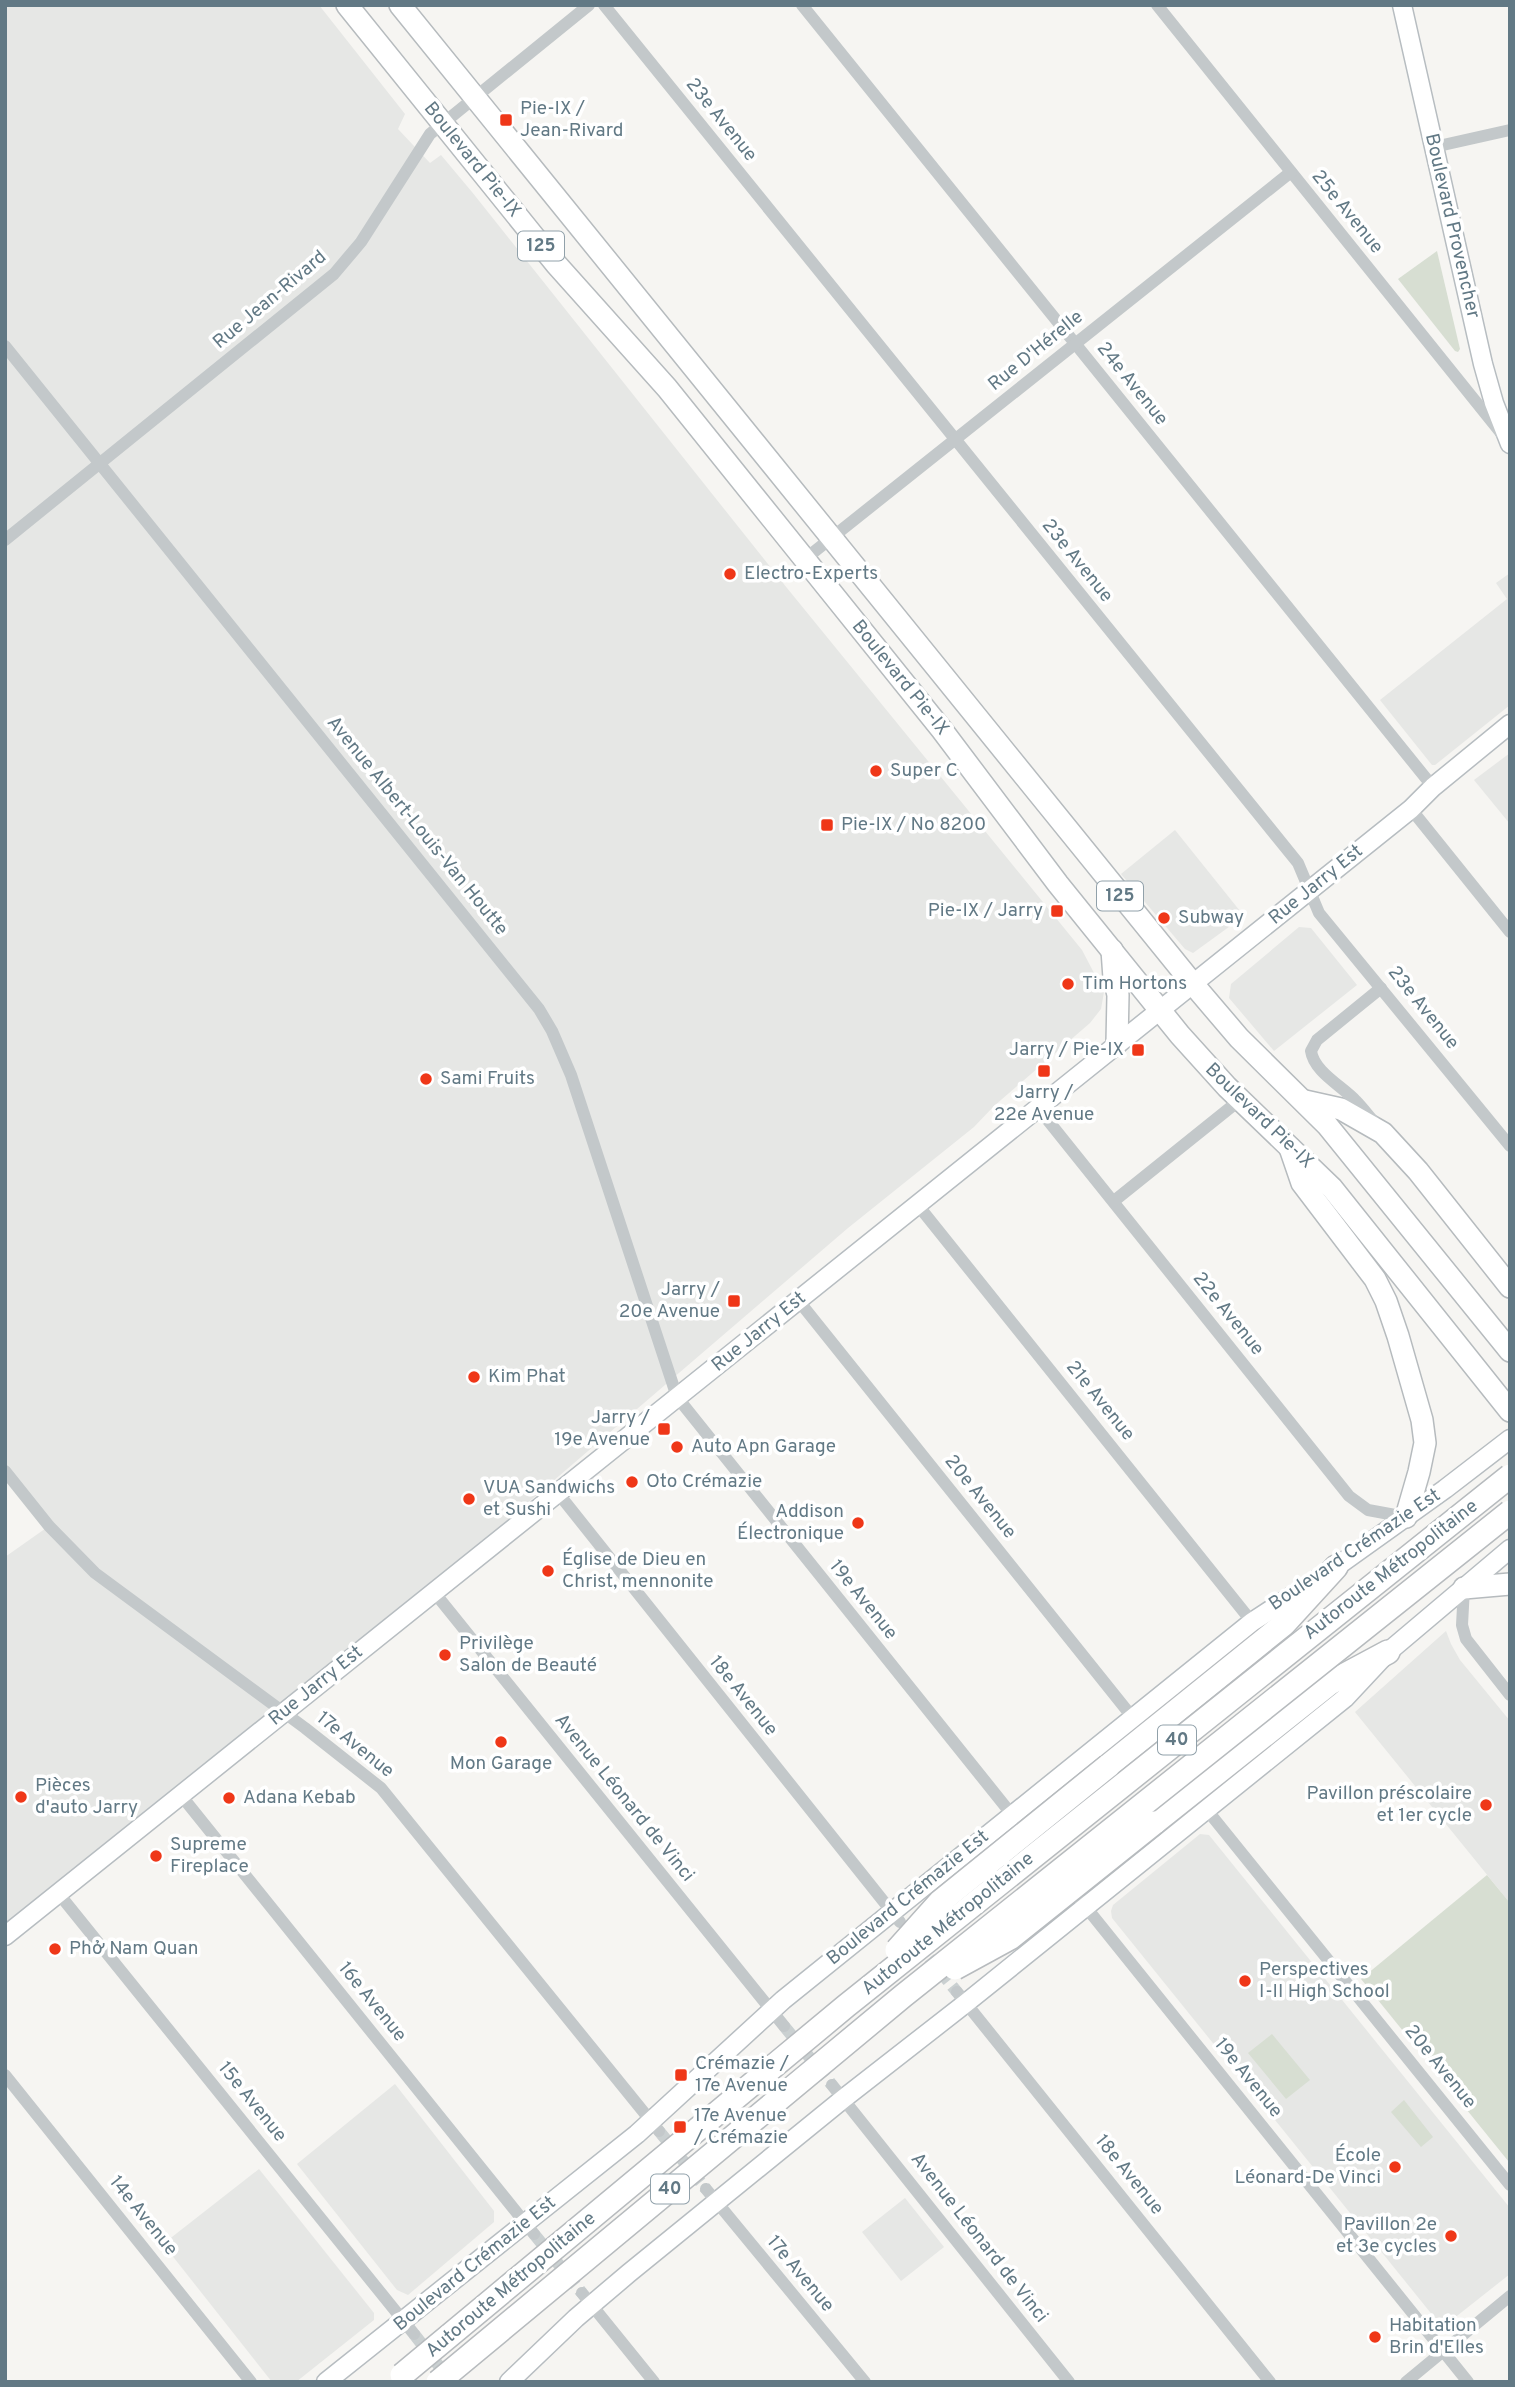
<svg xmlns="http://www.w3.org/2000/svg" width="1515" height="2387" font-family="Overpass,sans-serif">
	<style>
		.built { fill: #e6e7e5 }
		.green { fill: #d7ded2 }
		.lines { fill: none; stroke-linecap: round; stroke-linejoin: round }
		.street-tunnel { stroke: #cad0d1; stroke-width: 12; stroke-dasharray: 12 6; stroke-linecap: butt }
		.secondary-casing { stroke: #b7bdc1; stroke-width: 21 }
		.primary-casing { stroke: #b6bbbe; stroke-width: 24 }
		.highway-casing { stroke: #b7bbbe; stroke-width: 26 }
		.street { stroke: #c3c8ca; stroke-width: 12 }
		.secondary { stroke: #fff; stroke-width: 18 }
		.primary { stroke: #fff; stroke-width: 21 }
		.highway { stroke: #fff; stroke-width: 23 }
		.highway-bridge-casing { stroke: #b7bbbe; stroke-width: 26; stroke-linecap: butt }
		.highway-bridge { stroke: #fff; stroke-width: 23 }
		.poi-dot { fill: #ef3718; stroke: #fff; stroke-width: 2.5 }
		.labels { text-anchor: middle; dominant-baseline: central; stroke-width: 7; stroke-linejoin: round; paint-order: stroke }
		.shield { fill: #fff; stroke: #91a1aa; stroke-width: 2 }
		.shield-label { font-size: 18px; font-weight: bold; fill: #627985 }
		.poi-label { font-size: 19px; fill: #627985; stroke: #fff; text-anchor: start }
		.street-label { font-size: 19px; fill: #627985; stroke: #fff }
	</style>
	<rect width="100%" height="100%" fill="#f6f5f2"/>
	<g class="built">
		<path d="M5 5H319L405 114 398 129 430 163 441 155 472 192 787 588 1082 950 1104 992 1101 1009 1090 1023 994 1106 974 1127 848 1228 284 1712 5 1936V1557L49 1526 5 1471Z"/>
		<path d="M1510 573V705L1435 765H1432L1380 700 1507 599 1496 583Z"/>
		<path d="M1510 753V824L1474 780Z"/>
		<path d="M1175 830 1244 916 1193 953 1185 949 1121 874Z"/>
		<path d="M1299 927 1311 928 1357 985 1274 1051 1229 998 1231 984Z"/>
		<path d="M1446 1631 1451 1644 1460 1660 1510 1721V1903L1355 1712Z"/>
		<path d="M1200 1834 1209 1835 1510 2208V2274L1448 2323 1438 2322 1112 1918 1111 1911 1113 1905Z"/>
		<path d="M395 2084 494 2211V2222L408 2295 397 2290 297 2164Z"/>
		<path d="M259 2169 374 2313V2320L296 2382H272L163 2244Z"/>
		<path d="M905 2198 944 2247 901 2281 862 2232Z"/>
	</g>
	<g class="green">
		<path d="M1437 251 1460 349 1458 352 1455 351 1398 279Z"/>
		<path d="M1487 1875 1510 1903 1509 2162 1361 1979Z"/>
		<path d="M1272 2034 1310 2080 1286 2099 1248 2053Z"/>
		<path d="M1404 2100 1433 2137 1421 2147 1391 2112Z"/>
	</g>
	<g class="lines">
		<g class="street-tunnel">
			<path d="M918 1944 957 1992"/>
			<path d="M784 2026 832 2085"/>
			<path d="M659 2131 706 2189"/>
			<path d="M534 2234 582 2293"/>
			<path d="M414 2334 449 2379"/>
		</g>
		<g class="secondary-casing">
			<g id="secondary">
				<path d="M1402 5 1483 364 1494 403 1510 444"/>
				<path d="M5 1936 1411 809 1433 787 1510 724"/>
				<path d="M326 2382 637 2134 783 2000 1252 1622 1336 1567 1445 1489 1510 1439"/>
				<path d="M509 2382 576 2318 629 2273 843 2099 966 2003 1345 1698 1388 1652 1510 1549"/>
			</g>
		</g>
		<g class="primary-casing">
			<g id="primary">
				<path d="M347 5 556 264 667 388 942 730 1058 884 1180 1035 1227 1087 1332 1188 1510 1411"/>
				<path d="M400 5 1193 984 1239 1038 1327 1125 1510 1351"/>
				<path d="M1112 950 1114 978 1118 995 1117 1043"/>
				<path d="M1305 1101 1341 1109 1383 1133 1418 1171 1510 1287"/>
				<path d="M1290 1148 1302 1183 1375 1279 1386 1301 1398 1336 1422 1420 1425 1443 1419 1472 1406 1517"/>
				<path d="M1464 1588 1510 1584"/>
			</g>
		</g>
		<g class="highway-casing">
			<g id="highway">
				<path d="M1108 1766 1284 1624 1336 1567"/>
				<path d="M1154 1823 1330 1683 1388 1652"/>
			</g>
		</g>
		<g class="street">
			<path d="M604 5 1298 863 1319 913 1510 1146"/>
			<path d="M802 5 1433 787"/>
			<path d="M1157 5 1501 433"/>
			<path d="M1434 147 1510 130"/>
			<path d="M5 346 539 1009 552 1031 571 1075 677 1397 1021 1826"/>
			<path d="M5 540 334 274 361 242 430 134 589 5"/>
			<path d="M805 559 1291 172"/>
			<path d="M1411 809 1510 932"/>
			<path d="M1038 1108 1349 1496 1368 1510 1406 1517"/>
			<path d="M1374 1122C1368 1115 1362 1107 1356 1101 1342 1086 1314 1072 1311 1051L1317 1040 1381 988"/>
			<path d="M1114 1201 1241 1099"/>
			<path d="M917 1204 1252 1622"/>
			<path d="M798 1300 1133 1718"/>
			<path d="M5 1471 49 1526 95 1573 305 1728 381 1788 659 2131"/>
			<path d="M558 1493 900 1922"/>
			<path d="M1464 1588 1462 1625 1466 1639 1510 1695"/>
			<path d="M434 1592 784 2026"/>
			<path d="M180 1794 534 2234"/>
			<path d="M1207 1810 1510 2185"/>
			<path d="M59 1894 414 2334"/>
			<path d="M1077 1896 1468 2382"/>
			<path d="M957 1992 1270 2382"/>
			<path d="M5 2075 251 2382"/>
			<path d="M832 2085 1069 2382"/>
			<path d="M706 2189 865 2382"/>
			<path d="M582 2293 654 2382"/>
			<path d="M1406 2382 1510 2296"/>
		</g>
		<use href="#secondary" class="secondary"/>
		<use href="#primary" class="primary"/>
		<use href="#highway" class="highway"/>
		<g class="highway-bridge-casing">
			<g id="highway-bridge">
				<path d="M897 1950 940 1902 1108 1766"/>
				<path d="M955 1968 1010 1938 1154 1823"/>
				<path d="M402 2375 846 2006 1510 1476"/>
				<path d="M438 2382 903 1996 1510 1512"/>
			</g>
		</g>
		<use href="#highway-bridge" class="highway-bridge"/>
	</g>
	<g class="poi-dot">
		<rect x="499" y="113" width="14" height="14" rx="3.5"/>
		<circle cx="730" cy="574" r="7"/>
		<circle cx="876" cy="771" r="7"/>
		<rect x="820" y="818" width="14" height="14" rx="3.5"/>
		<rect x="1050" y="904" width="14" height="14" rx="3.5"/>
		<circle cx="1164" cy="918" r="7"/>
		<circle cx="1068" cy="984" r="7"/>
		<rect x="1131" y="1043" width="14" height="14" rx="3.5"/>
		<rect x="1037" y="1064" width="14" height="14" rx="3.5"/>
		<circle cx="426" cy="1079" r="7"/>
		<rect x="727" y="1294" width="14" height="14" rx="3.5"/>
		<circle cx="474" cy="1377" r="7"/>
		<rect x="657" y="1422" width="14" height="14" rx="3.5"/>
		<circle cx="677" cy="1447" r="7"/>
		<circle cx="632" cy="1482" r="7"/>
		<circle cx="469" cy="1499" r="7"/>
		<circle cx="858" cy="1523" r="7"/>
		<circle cx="548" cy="1571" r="7"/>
		<circle cx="445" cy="1655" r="7"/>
		<circle cx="501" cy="1742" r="7"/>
		<circle cx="21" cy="1797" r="7"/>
		<circle cx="229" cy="1798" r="7"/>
		<circle cx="1486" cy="1805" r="7"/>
		<circle cx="156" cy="1856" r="7"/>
		<circle cx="55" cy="1949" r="7"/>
		<circle cx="1245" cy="1981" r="7"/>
		<rect x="674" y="2068" width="14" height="14" rx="3.5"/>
		<rect x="673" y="2120" width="14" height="14" rx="3.5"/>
		<circle cx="1395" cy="2167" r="7"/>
		<circle cx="1451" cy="2236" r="7"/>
		<circle cx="1375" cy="2337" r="7"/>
	</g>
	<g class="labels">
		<g class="shield">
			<rect x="518" y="231.5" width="46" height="29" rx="5"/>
			<rect x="1097" y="881.5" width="46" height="29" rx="5"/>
			<rect x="1158" y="1725.5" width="38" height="29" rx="5"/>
			<rect x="651" y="2174.5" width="38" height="29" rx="5"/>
		</g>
		<g class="shield-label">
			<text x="541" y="246">125</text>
			<text x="1120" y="896">125</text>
			<text x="1177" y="1740">40</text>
			<text x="670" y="2189">40</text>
		</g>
		<g class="poi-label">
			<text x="520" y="109">Pie-IX /<tspan x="520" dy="22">Jean-Rivard</tspan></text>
			<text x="744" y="574">Electro-Experts</text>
			<text x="890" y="771">Super C</text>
			<text x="841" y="825">Pie-IX / No 8200</text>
			<text x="1043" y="911" text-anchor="end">Pie-IX / Jarry</text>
			<text x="1178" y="918">Subway</text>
			<text x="1082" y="984">Tim Hortons</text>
			<text x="1124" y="1050" text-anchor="end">Jarry / Pie-IX</text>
			<text x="440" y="1079">Sami Fruits</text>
			<text x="1044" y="1093" text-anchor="middle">Jarry /<tspan x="1044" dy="22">22e Avenue</tspan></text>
			<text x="720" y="1290" text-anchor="end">Jarry /<tspan x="720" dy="22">20e Avenue</tspan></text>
			<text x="488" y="1377">Kim Phat</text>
			<text x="650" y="1418" text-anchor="end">Jarry /<tspan x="650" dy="22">19e Avenue</tspan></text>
			<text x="691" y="1447">Auto Apn Garage</text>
			<text x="646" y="1482">Oto Crémazie</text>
			<text x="483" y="1488">VUA Sandwichs<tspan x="483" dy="22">et Sushi</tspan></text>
			<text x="844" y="1512" text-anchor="end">Addison<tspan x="844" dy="22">Électronique</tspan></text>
			<text x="562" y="1560">Église de Dieu en<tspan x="562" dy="22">Christ, mennonite</tspan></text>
			<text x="459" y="1644">Privilège<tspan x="459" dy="22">Salon de Beauté</tspan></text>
			<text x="501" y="1764" text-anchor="middle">Mon Garage</text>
			<text x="35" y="1786">Pièces<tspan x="35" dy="22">d'auto Jarry</tspan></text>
			<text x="1472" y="1794" text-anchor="end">Pavillon préscolaire<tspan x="1472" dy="22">et 1er cycle</tspan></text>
			<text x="243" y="1798">Adana Kebab</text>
			<text x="170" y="1845">Supreme<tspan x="170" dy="22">Fireplace</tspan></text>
			<text x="69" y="1949">Phở Nam Quan</text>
			<text x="1259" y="1970">Perspectives<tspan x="1259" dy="22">I-II High School</tspan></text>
			<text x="695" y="2064">Crémazie /<tspan x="695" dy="22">17e Avenue</tspan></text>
			<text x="694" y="2116">17e Avenue<tspan x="694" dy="22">/ Crémazie</tspan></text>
			<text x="1381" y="2156" text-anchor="end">École<tspan x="1381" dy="22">Léonard-De Vinci</tspan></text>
			<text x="1437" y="2225" text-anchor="end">Pavillon 2e<tspan x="1437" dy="22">et 3e cycles</tspan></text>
			<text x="1389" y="2326">Habitation<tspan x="1389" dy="22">Brin d'Elles</tspan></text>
		</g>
		<g class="street-label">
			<text transform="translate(721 120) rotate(51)">23e Avenue</text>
			<text transform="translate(472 160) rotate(51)">Boulevard Pie-IX</text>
			<text transform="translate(1347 212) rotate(51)">25e Avenue</text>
			<text transform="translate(1452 226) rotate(77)">Boulevard Provencher</text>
			<text transform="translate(270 300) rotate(-40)">Rue Jean-Rivard</text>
			<text transform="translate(1036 351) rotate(-39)">Rue D'Hérelle</text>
			<text transform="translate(1132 384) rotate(51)">24e Avenue</text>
			<text transform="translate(1077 561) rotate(51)">23e Avenue</text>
			<text transform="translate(900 678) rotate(51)">Boulevard Pie-IX</text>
			<text transform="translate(417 826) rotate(51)">Avenue Albert-Louis-Van Houtte</text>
			<text transform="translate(1316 885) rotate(-39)">Rue Jarry Est</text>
			<text transform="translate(1423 1008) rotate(51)">23e Avenue</text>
			<text transform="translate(1259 1116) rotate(44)">Boulevard Pie-IX</text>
			<text transform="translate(1228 1314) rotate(51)">22e Avenue</text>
			<text transform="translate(759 1332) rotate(-39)">Rue Jarry Est</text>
			<text transform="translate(1100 1401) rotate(51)">21e Avenue</text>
			<text transform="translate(980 1497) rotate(51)">20e Avenue</text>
			<text transform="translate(1355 1550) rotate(-34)">Boulevard Crémazie Est</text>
			<text transform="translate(1391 1570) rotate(-38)">Autoroute Métropolitaine</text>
			<text transform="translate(863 1600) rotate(51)">19e Avenue</text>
			<text transform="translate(316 1686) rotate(-39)">Rue Jarry Est</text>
			<text transform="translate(743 1696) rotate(51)">18e Avenue</text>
			<text transform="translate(355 1745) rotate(39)">17e Avenue</text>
			<text transform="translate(624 1798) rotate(51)">Avenue Léonard de Vinci</text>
			<text transform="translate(908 1898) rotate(-39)">Boulevard Crémazie Est</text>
			<text transform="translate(948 1924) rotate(-39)">Autoroute Métropolitaine</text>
			<text transform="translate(372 2002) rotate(51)">16e Avenue</text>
			<text transform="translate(1440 2067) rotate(51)">20e Avenue</text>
			<text transform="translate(1248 2078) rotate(51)">19e Avenue</text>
			<text transform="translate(252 2102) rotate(51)">15e Avenue</text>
			<text transform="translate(1129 2175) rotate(51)">18e Avenue</text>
			<text transform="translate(143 2216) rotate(51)">14e Avenue</text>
			<text transform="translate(979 2238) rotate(52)">Avenue Léonard de Vinci</text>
			<text transform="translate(475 2264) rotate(-39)">Boulevard Crémazie Est</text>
			<text transform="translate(800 2274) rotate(50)">17e Avenue</text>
			<text transform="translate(511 2285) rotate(-40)">Autoroute Métropolitaine</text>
		</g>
	</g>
	<rect width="1515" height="2387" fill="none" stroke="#627985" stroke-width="14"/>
</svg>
